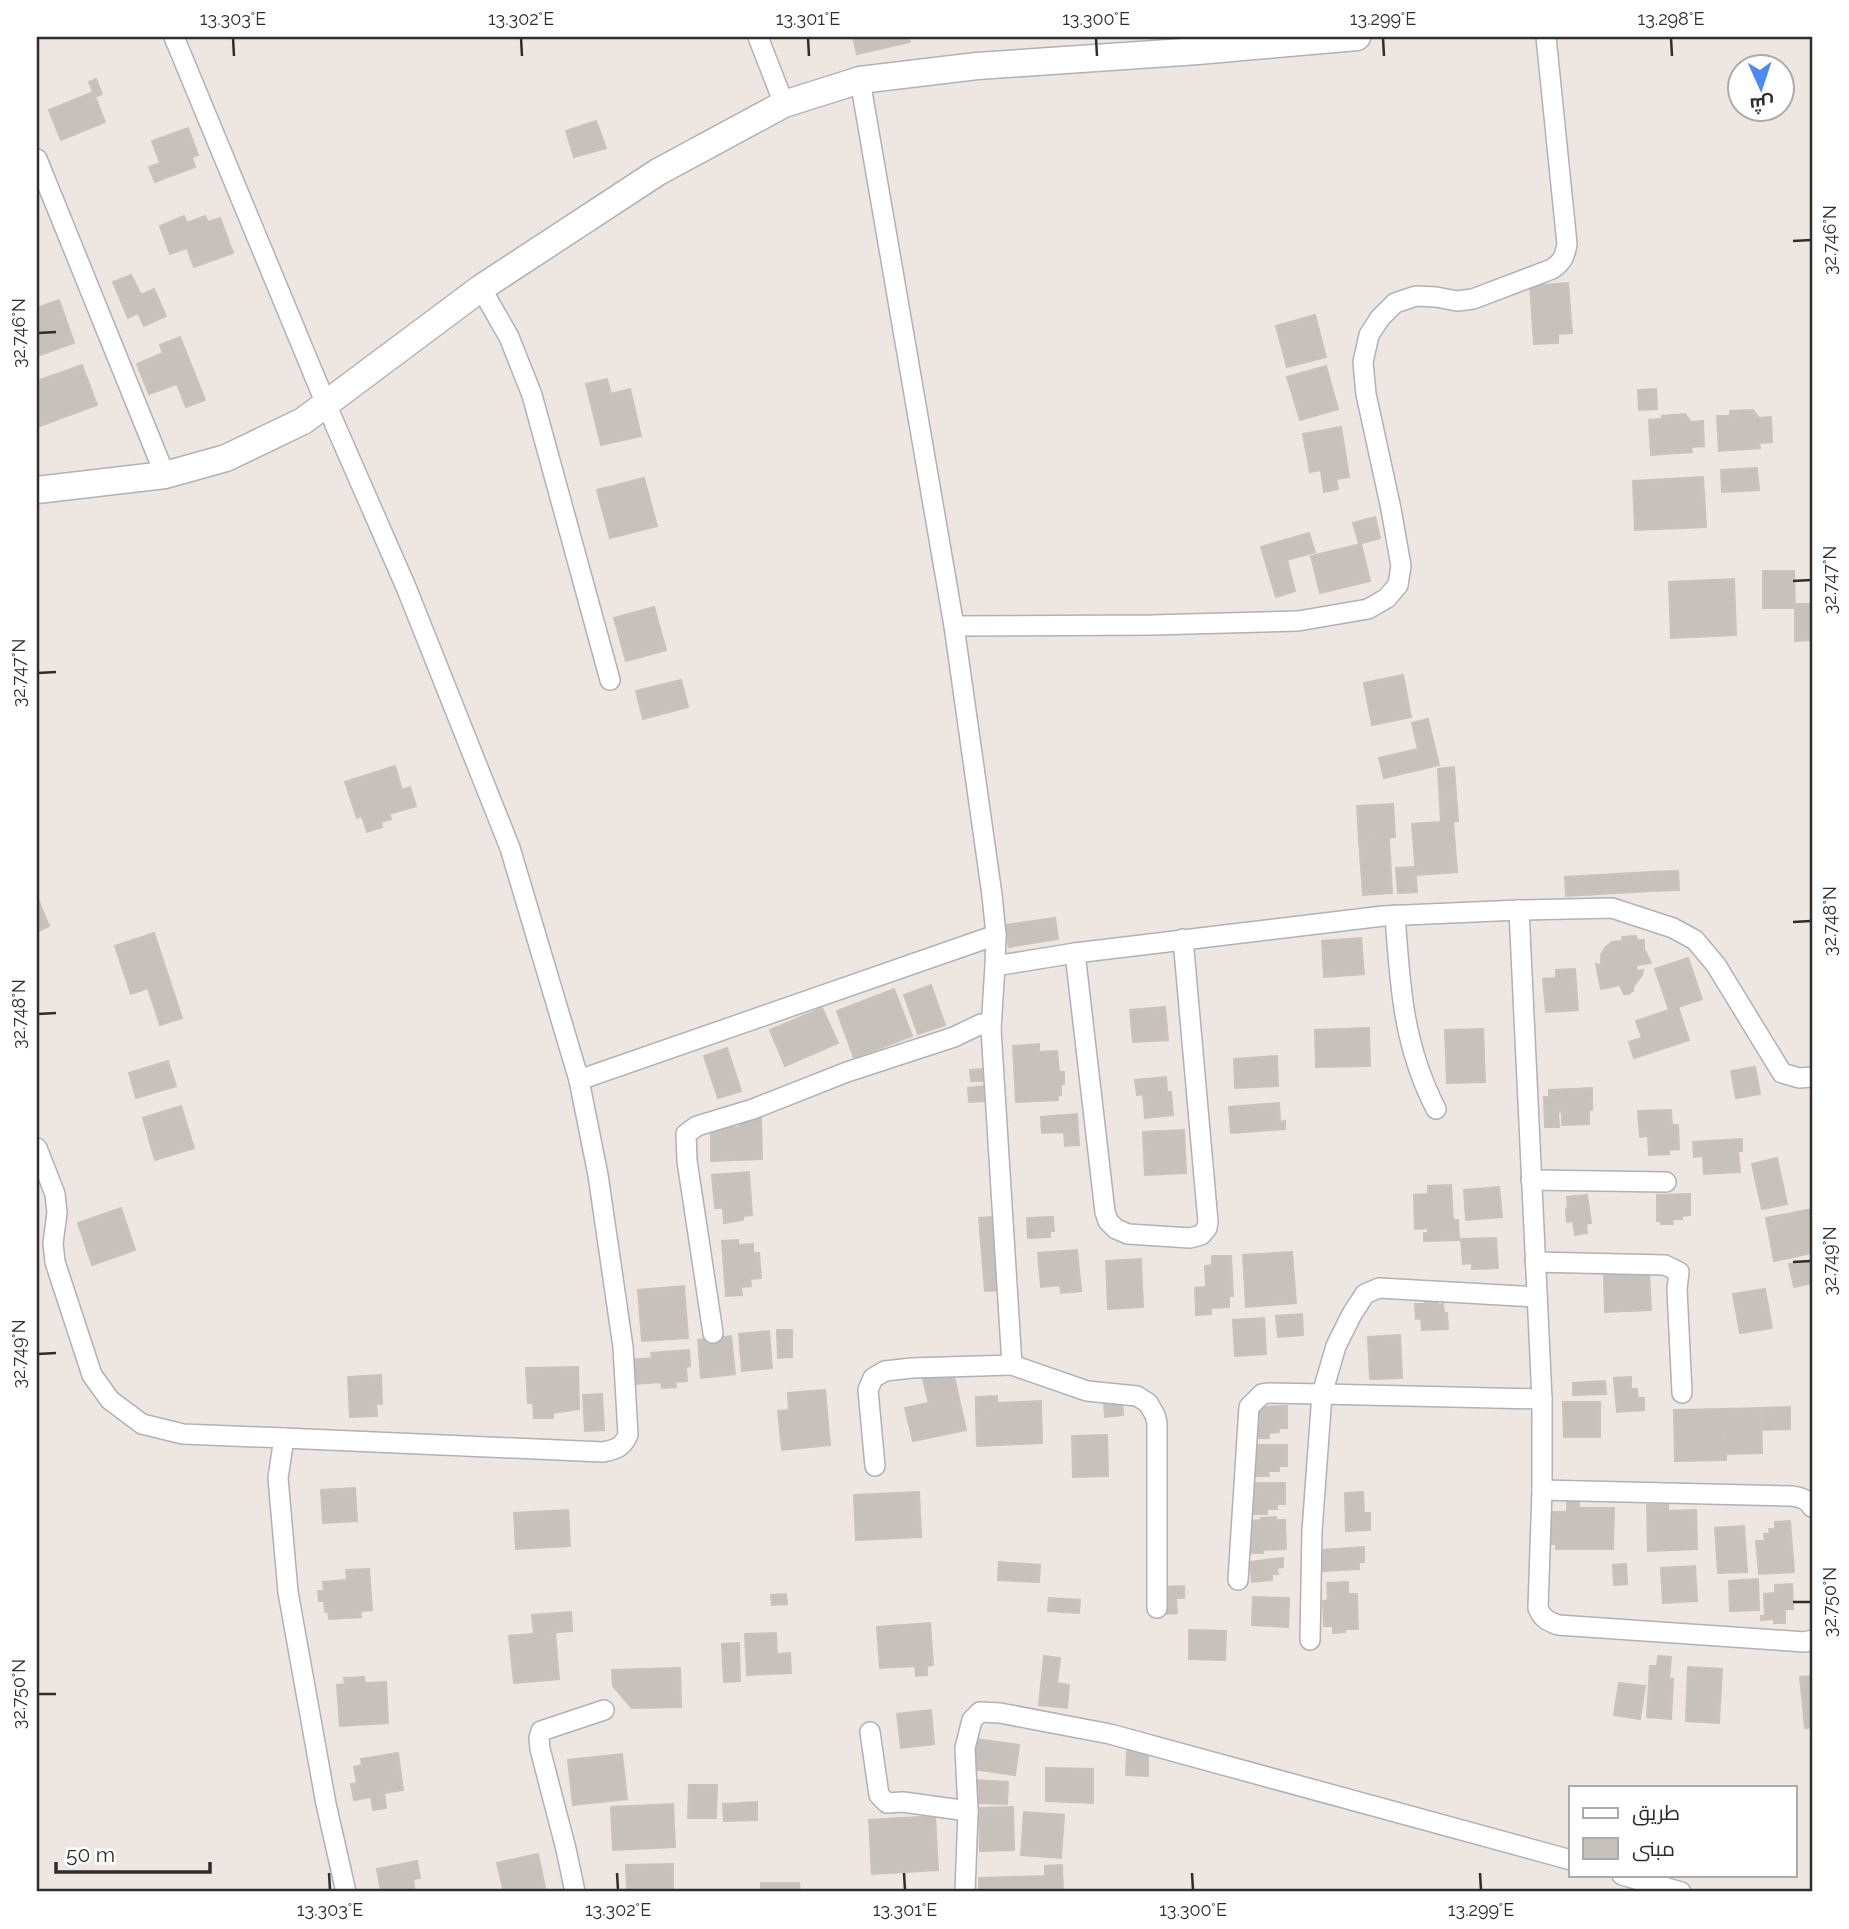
<svg xmlns="http://www.w3.org/2000/svg" width="1849" height="1929" font-family="Raleway,Cairo,sans-serif">
	<style>
		.building { fill: #c7c1bc; stroke: #cac2bb; stroke-width: 2 }
		.lines { fill: none; stroke-linecap: round; stroke-linejoin: round }
		.street-casing { stroke: #aeb2b9; stroke-width: 22 }
		.secondary-casing { stroke: #aeb2b9; stroke-width: 29 }
		.street { stroke: #fff; stroke-width: 19 }
		.secondary { stroke: #fff; stroke-width: 26 }
		.ticks { fill: none; stroke: #2e2e2e; stroke-width: 2.5 }
		.neatline { fill: none; stroke: #2e2e2e; stroke-width: 2.5 }
		.ticks-label { font-size: 18px; text-anchor: middle; fill: #2e2e2e }
	</style>
	<rect width="100%" height="100%" fill="#eee6e1"/>
	<g class="building">
		<path d="M853 37H909L910 42 857 54Z"/>
		<path d="M96 79 102 94 95 97 89 82Z"/>
		<path d="M93 92 105 122 61 140 49 110Z"/>
		<path d="M596 121 606 148 574 157 566 131Z"/>
		<path d="M188 128 198 155 192 157 195 167 155 182 149 167 160 163 152 141Z"/>
		<path d="M184 216 187 223 205 216 208 222 220 218 233 253 194 267 187 248 170 254 160 226Z"/>
		<path d="M131 275 141 295 154 289 166 316 144 326 138 313 128 318 113 282Z"/>
		<path d="M1568 283 1572 333 1558 334V343L1534 344 1530 286Z"/>
		<path d="M59 300 74 343 37 356V308Z"/>
		<path d="M1315 315 1326 357 1287 367 1276 326Z"/>
		<path d="M180 337 205 400 186 407 177 384 149 394 137 364 163 353 160 345Z"/>
		<path d="M82 365 97 405 37 427V381Z"/>
		<path d="M1326 366 1338 409 1300 420 1287 377Z"/>
		<path d="M607 379 611 394 630 389 641 436 601 445 586 384Z"/>
		<path d="M1656 389 1657 409 1639 410 1638 390Z"/>
		<path d="M1753 410 1759 418 1771 417 1772 442 1759 443 1760 448 1719 451 1717 416H1730V411Z"/>
		<path d="M1685 414 1691 422 1703 421 1704 446 1691 447 1692 452 1651 455 1649 420 1662 419V416Z"/>
		<path d="M1341 427 1349 477 1336 479 1338 489 1324 492 1321 470 1310 472 1303 434Z"/>
		<path d="M1757 468 1759 490 1722 492 1721 470Z"/>
		<path d="M1703 477 1706 527 1635 530 1633 481Z"/>
		<path d="M644 478 657 526 610 538 597 490Z"/>
		<path d="M1375 517 1380 538 1359 544 1353 523Z"/>
		<path d="M1309 533 1315 552 1287 560 1295 591 1276 597 1261 547Z"/>
		<path d="M1361 544 1370 581 1320 593 1311 556Z"/>
		<path d="M1763 571H1794L1795 608H1763Z"/>
		<path d="M1734 579 1736 635 1671 638 1669 582Z"/>
		<path d="M1795 604H1812V640L1795 641Z"/>
		<path d="M654 607 666 650 626 661 614 618Z"/>
		<path d="M1403 675 1411 717 1372 725 1364 683Z"/>
		<path d="M681 680 688 707 643 719 636 691Z"/>
		<path d="M1428 719 1439 765 1384 778 1379 758 1418 749 1412 723Z"/>
		<path d="M395 766 402 790 410 787 416 806 389 814 391 819 381 822 382 827 367 832 362 816 357 818 345 782Z"/>
		<path d="M1454 767 1458 821 1441 822 1438 769Z"/>
		<path d="M1393 804 1395 837 1359 840 1357 806Z"/>
		<path d="M1453 821 1457 872 1416 875 1412 824Z"/>
		<path d="M1389 838 1392 893 1363 895 1359 840Z"/>
		<path d="M1415 867 1417 892 1398 893 1396 868Z"/>
		<path d="M1678 871 1679 890 1650 891 1649 872Z"/>
		<path d="M1649 872 1650 891 1566 896 1565 877Z"/>
		<path d="M37 897 49 926 37 932Z"/>
		<path d="M1055 918 1058 939 1009 947 1005 925Z"/>
		<path d="M154 933 182 1018 160 1025 148 988 131 994 115 946Z"/>
		<path d="M1636 936 1637 940H1644V949L1651 963 1636 965 1637 971 1643 970 1642 975 1633 987V991L1628 994H1624L1620 985 1601 989 1596 964 1601 965V955L1605 948 1612 942 1623 941 1622 937Z"/>
		<path d="M1361 938 1364 974 1324 977 1322 941Z"/>
		<path d="M1688 958 1702 999 1669 1010 1655 969Z"/>
		<path d="M1575 969 1578 1010 1546 1012 1543 979 1556 978V970Z"/>
		<path d="M931 985 945 1025 918 1034 904 995Z"/>
		<path d="M894 989 912 1036 854 1058 837 1011Z"/>
		<path d="M1165 1007 1168 1040 1133 1042 1130 1010Z"/>
		<path d="M1678 1007 1689 1040 1634 1058 1629 1042 1642 1038 1636 1021Z"/>
		<path d="M822 1008 838 1043 785 1066 770 1030Z"/>
		<path d="M1369 1028 1370 1066 1316 1067 1315 1030Z"/>
		<path d="M1483 1029 1485 1082 1447 1083 1445 1030Z"/>
		<path d="M1039 1044V1052L1057 1051 1059 1072H1064V1084H1061V1095H1058V1100L1016 1102 1013 1046Z"/>
		<path d="M727 1048 741 1091 718 1098 704 1056Z"/>
		<path d="M1277 1056 1278 1086 1235 1088 1234 1059Z"/>
		<path d="M168 1061 176 1086 136 1098 129 1073Z"/>
		<path d="M1755 1067 1760 1094 1736 1098 1731 1071Z"/>
		<path d="M984 1069V1081H971L970 1070Z"/>
		<path d="M1166 1077 1167 1092H1171L1173 1115 1145 1118 1143 1094 1137 1095 1135 1080Z"/>
		<path d="M985 1086 986 1101 969 1102 968 1088Z"/>
		<path d="M1592 1088V1110H1589V1124L1562 1125V1112H1558L1559 1127H1545L1544 1097H1549V1090Z"/>
		<path d="M1279 1103 1280 1122 1285 1121V1129L1231 1133 1229 1107Z"/>
		<path d="M181 1106 194 1148 155 1160 143 1118Z"/>
		<path d="M1671 1110 1672 1125H1678L1679 1149 1669 1150V1154L1649 1155 1648 1136 1640 1137 1638 1111Z"/>
		<path d="M1077 1114 1079 1145 1065 1146 1064 1132 1042 1133 1041 1117Z"/>
		<path d="M761 1118 762 1159 711 1161V1128L740 1127V1119Z"/>
		<path d="M1184 1130 1186 1173 1145 1175 1143 1132Z"/>
		<path d="M1742 1139V1151H1738L1740 1172 1704 1174 1703 1156 1694 1157 1693 1142Z"/>
		<path d="M1777 1158 1787 1204 1762 1209 1752 1164Z"/>
		<path d="M749 1172 752 1215 743 1216V1220L724 1223 723 1208H715L712 1175Z"/>
		<path d="M1451 1185 1453 1220H1458L1459 1240 1424 1241V1233H1428V1228L1415 1229 1414 1195 1428 1194V1186Z"/>
		<path d="M1499 1187 1502 1217 1466 1220 1464 1190Z"/>
		<path d="M1690 1194V1215L1682 1216V1219H1672L1673 1224H1661V1221H1657V1195Z"/>
		<path d="M1587 1195 1591 1223 1586 1224 1587 1233 1575 1235 1573 1221 1567 1222 1566 1209 1568 1208 1567 1197Z"/>
		<path d="M121 1208 135 1250 92 1265 78 1223Z"/>
		<path d="M1812 1209V1253L1774 1261 1766 1218Z"/>
		<path d="M993 1217 999 1290 985 1291 979 1218Z"/>
		<path d="M1053 1217 1054 1231H1050V1237L1028 1238 1027 1218Z"/>
		<path d="M1496 1238 1498 1268 1472 1269V1263L1463 1264 1461 1239Z"/>
		<path d="M738 1240V1245L753 1244V1253H759L761 1278 750 1279 751 1286 741 1287 742 1295 726 1296 722 1241Z"/>
		<path d="M1077 1250 1081 1291 1061 1293 1060 1285 1041 1287 1038 1253Z"/>
		<path d="M1292 1252 1296 1303 1246 1307 1243 1255Z"/>
		<path d="M1212 1256H1231L1233 1296H1229V1307L1211 1308V1314L1196 1315 1195 1288 1206 1287 1205 1266 1212 1265Z"/>
		<path d="M1141 1259 1143 1307 1108 1309 1106 1261Z"/>
		<path d="M1812 1260V1283L1794 1287 1789 1264Z"/>
		<path d="M1649 1273 1651 1310 1605 1312 1604 1275Z"/>
		<path d="M684 1286 688 1338 642 1341 638 1290Z"/>
		<path d="M1765 1289 1772 1328 1740 1333 1733 1294Z"/>
		<path d="M1438 1297V1305L1443 1304 1444 1313H1447L1448 1329 1422 1330 1421 1318 1416 1319 1415 1304H1425V1298Z"/>
		<path d="M1302 1314 1303 1335 1278 1337 1276 1316Z"/>
		<path d="M1264 1318 1266 1354 1235 1356 1233 1320Z"/>
		<path d="M777 1330H792V1357L778 1358Z"/>
		<path d="M769 1331 772 1368 742 1371 739 1334Z"/>
		<path d="M1400 1335 1402 1378 1370 1379 1368 1337Z"/>
		<path d="M731 1336 735 1374 701 1378 698 1340Z"/>
		<path d="M689 1350 690 1366 686 1367 687 1381 675 1382 676 1387 662 1388 661 1382 634 1384 632 1360 652 1358 651 1353Z"/>
		<path d="M578 1367 579 1409 553 1413V1418H534L533 1403H528L526 1368Z"/>
		<path d="M953 1372 966 1430 913 1441 905 1408 929 1403 923 1379Z"/>
		<path d="M381 1375 382 1404H376L377 1416 350 1417 348 1377Z"/>
		<path d="M1631 1377V1389H1637L1638 1398H1644V1410L1617 1412 1614 1378Z"/>
		<path d="M1605 1381 1606 1394 1573 1395V1383Z"/>
		<path d="M825 1390 830 1445 782 1450 778 1411 789 1410 788 1393Z"/>
		<path d="M602 1394 604 1430 585 1431 583 1395Z"/>
		<path d="M997 1396V1410H976V1397Z"/>
		<path d="M1041 1401 1042 1443 977 1446 976 1410H997V1403Z"/>
		<path d="M1122 1401 1123 1415 1105 1417 1104 1402Z"/>
		<path d="M1563 1402H1600V1437H1564Z"/>
		<path d="M1287 1406V1428H1279V1432L1269 1433V1438H1253V1414H1258V1407Z"/>
		<path d="M1790 1407V1429L1762 1430 1761 1408Z"/>
		<path d="M1761 1408 1762 1453 1725 1454 1724 1409Z"/>
		<path d="M1724 1409 1726 1460 1675 1461 1674 1410Z"/>
		<path d="M1107 1435 1108 1476 1073 1477 1072 1436Z"/>
		<path d="M1258 1445H1287V1466H1279V1471H1268L1269 1476H1253V1452L1258 1453Z"/>
		<path d="M1256 1483H1285V1504H1277V1509H1267V1514H1251V1491L1256 1490Z"/>
		<path d="M355 1488 357 1521 323 1523 321 1490Z"/>
		<path d="M919 1492 921 1537 856 1540 854 1495Z"/>
		<path d="M1363 1492 1364 1513H1370V1530L1346 1531 1345 1493Z"/>
		<path d="M1567 1498 1579 1499V1508H1614L1613 1549H1556V1544H1548V1521H1553V1512H1567Z"/>
		<path d="M1647 1505H1668V1511L1696 1510 1697 1549 1648 1551Z"/>
		<path d="M568 1510 570 1546 516 1549 514 1513Z"/>
		<path d="M1276 1517V1520H1285L1286 1549 1262 1550 1263 1553H1246L1245 1538H1251L1250 1521 1261 1520V1518Z"/>
		<path d="M1790 1521 1794 1572 1759 1574 1756 1541H1765L1764 1534H1770L1769 1529H1775V1522Z"/>
		<path d="M1744 1526 1747 1572 1718 1573 1715 1528Z"/>
		<path d="M1364 1547V1562H1359V1569L1323 1571 1321 1550Z"/>
		<path d="M1283 1558V1567L1277 1568 1278 1574H1272V1580L1252 1582 1250 1562Z"/>
		<path d="M999 1562 1040 1565 1039 1582 998 1580Z"/>
		<path d="M1626 1564 1627 1584 1614 1585 1613 1565Z"/>
		<path d="M1695 1566 1697 1601 1663 1603 1661 1568Z"/>
		<path d="M369 1569 372 1610 360 1611 361 1617 329 1619 328 1612H325L324 1601H319L318 1591H324L323 1582 347 1580 346 1570Z"/>
		<path d="M1758 1579 1759 1610 1730 1611 1729 1581Z"/>
		<path d="M1348 1582V1594H1357L1358 1629H1345V1632L1333 1633V1626H1324L1323 1601 1328 1600 1327 1583Z"/>
		<path d="M1792 1584 1793 1609H1785V1623H1774V1619L1761 1620V1616H1765L1764 1594 1775 1593V1585Z"/>
		<path d="M1184 1586V1598H1176L1177 1613 1166 1614 1164 1587Z"/>
		<path d="M786 1594 787 1604 772 1605 771 1595Z"/>
		<path d="M1253 1597 1289 1598 1288 1627 1252 1625Z"/>
		<path d="M1049 1598 1080 1600 1079 1613 1048 1611Z"/>
		<path d="M571 1612 572 1631 534 1634 532 1615Z"/>
		<path d="M930 1623 933 1665 927 1666V1675L916 1676 915 1666 880 1668 877 1627Z"/>
		<path d="M1189 1630 1226 1631 1225 1660 1189 1659Z"/>
		<path d="M555 1632 559 1679 514 1683 509 1636Z"/>
		<path d="M776 1633 777 1654 790 1653 791 1673 747 1675 745 1634Z"/>
		<path d="M739 1643 740 1681 724 1682 722 1644Z"/>
		<path d="M1044 1656 1060 1658 1057 1683 1069 1685 1067 1708 1039 1705Z"/>
		<path d="M1658 1656 1671 1657 1669 1679H1673L1671 1719 1647 1717 1650 1666H1657Z"/>
		<path d="M1688 1667 1722 1669 1719 1723 1686 1721Z"/>
		<path d="M680 1668 681 1707 632 1708 613 1686 612 1670Z"/>
		<path d="M1812 1676V1727L1805 1728 1800 1677Z"/>
		<path d="M364 1677 365 1683 386 1682 388 1723 340 1726 337 1685 345 1684 344 1678Z"/>
		<path d="M1619 1683 1645 1686 1640 1719 1614 1715Z"/>
		<path d="M931 1710 934 1744 901 1748 897 1714Z"/>
		<path d="M976 1739 1019 1745 1015 1775 972 1769Z"/>
		<path d="M1127 1750 1148 1751V1776L1126 1775Z"/>
		<path d="M398 1753 403 1790 384 1793 386 1808 373 1810 371 1797 354 1800 351 1784 357 1783 354 1767 362 1765 361 1759Z"/>
		<path d="M622 1754 627 1799 573 1805 568 1760Z"/>
		<path d="M1046 1768 1093 1769V1803L1046 1801Z"/>
		<path d="M975 1780 1008 1782 1007 1804 974 1803Z"/>
		<path d="M689 1785H717L716 1818H688Z"/>
		<path d="M757 1802V1820L724 1821 723 1804Z"/>
		<path d="M673 1804 675 1847 613 1850 611 1807Z"/>
		<path d="M1013 1807 1014 1850 980 1851 979 1808Z"/>
		<path d="M1024 1812 1064 1815 1061 1858 1021 1855Z"/>
		<path d="M935 1816 938 1870 872 1874 869 1820Z"/>
		<path d="M538 1854 546 1892H504L497 1863Z"/>
		<path d="M417 1861 420 1878 413 1879 415 1892H381L377 1869Z"/>
		<path d="M673 1864V1892H627L626 1865Z"/>
		<path d="M1062 1865 1063 1891 1049 1892H979V1878L1045 1876V1866Z"/>
		<path d="M761 1883H799L800 1892H761Z"/>
	</g>
	<g class="lines">
		<g class="street-casing">
			<g id="street">
				<path d="M174 37 326 404 406 587 510 848 579 1080 598 1175 623 1347 628 1435C622 1448 616 1449 603 1452L284 1438 278 1478 288 1592 326 1804 346 1892"/>
				<path d="M758 37 784 104"/>
				<path d="M860 80 954 626 992 895 996 935 995 966 1075 953 1383 916 1519 910 1612 908 1673 928 1695 940 1716 965 1782 1073 1799 1078 1812 1077"/>
				<path d="M37 159 165 475"/>
				<path d="M481 288 509 337 532 395 610 680"/>
				<path d="M954 626 1152 625 1298 621 1368 609 1387 598 1398 585 1401 566 1391 509 1366 394 1363 362 1369 335 1380 318 1395 303 1416 296 1436 297 1457 301 1473 299 1552 269C1562 262 1565 257 1567 244L1546 37"/>
				<path d="M1519 910 1542 1399V1490L1538 1608C1542 1618 1547 1621 1558 1625L1805 1642 1812 1640"/>
				<path d="M1395 915C1400 986 1403 1045 1436 1109"/>
				<path d="M1075 953 1105 1212 1108 1221 1116 1229 1128 1234 1190 1238 1201 1235 1207 1228 1208 1222 1183 939"/>
				<path d="M995 966 991 1029 1012 1365 1087 1391 1137 1396 1148 1403 1155 1415 1157 1423V1608"/>
				<path d="M579 1080 996 935"/>
				<path d="M37 1148 55 1194 57 1213 53 1243 55 1262 92 1375 110 1400 142 1424 183 1434 284 1438"/>
				<path d="M1531 1180 1666 1182"/>
				<path d="M1535 1262 1665 1265 1679 1272 1677 1289 1682 1393"/>
				<path d="M713 1333 687 1161 686 1134 697 1126 753 1109 847 1072 954 1037 981 1024 991 1029"/>
				<path d="M875 1466 868 1390 873 1378 885 1371 912 1368 1012 1365"/>
				<path d="M1542 1490 1791 1496C1800 1497 1807 1499 1812 1507"/>
				<path d="M1238 1580 1249 1407 1262 1394 1269 1393 1322 1394 1336 1346 1352 1314 1365 1294 1379 1288 1537 1297"/>
				<path d="M1310 1640 1312 1531 1322 1394 1542 1399"/>
				<path d="M870 1732 879 1795 887 1803 903 1802 968 1811"/>
				<path d="M1622 1875 1681 1892"/>
				<path d="M575 1892 566 1849 540 1749 539 1738 541 1731 604 1710"/>
				<path d="M965 1892 968 1811 965 1748 972 1720 980 1712 1000 1713 1110 1734 1571 1860"/>
			</g>
		</g>
		<g class="secondary-casing">
			<path id="secondary" d="M37 490 165 475 226 458 303 421 481 288 658 172 784 104 860 80 977 66 1198 51 1357 37"/>
		</g>
		<use href="#street" class="street"/>
		<use href="#secondary" class="secondary"/>
	</g>
	<path class="ticks" d="M233 38 234 56M521 38 522 56M808 38 809 56M1096 38 1097 56M1383 38 1384 56M1671 38 1672 56M1793 241 1811 240M38 333 56 332M1793 581 1811 580M38 673 56 672M1793 922 1811 921M38 1014 56 1013M1793 1262 1811 1261M38 1354 56 1353M1793 1602H1811M38 1694H56M329 1873 330 1890M617 1873 618 1890M904 1873 905 1890M1192 1873 1193 1890M1480 1873 1481 1890"/>
	<rect width="1849" height="1929" fill="none" stroke="#ffffff" stroke-width="77"/>
	<rect x="1569" y="1786" width="228" height="91" fill="#ffffff" stroke="#ababab" stroke-width="2"/>
	<rect x="1583" y="1808" width="35" height="10" fill="#ffffff" stroke="#ababab" stroke-width="2"/>
	<text x="1632" y="1820" font-size="21" fill="#2e2e2e">طريق</text>
	<rect x="1583" y="1838" width="35" height="21" fill="#c7c1bc" stroke="#ababab" stroke-width="2"/>
	<text x="1632" y="1856" font-size="21" fill="#2e2e2e">مبنى</text>
	<g transform="translate(1761 88) rotate(177)"><circle r="33" fill="#ffffff" stroke="#ababab" stroke-width="2"/>
	<path d="M0-5L12 26L0 18L-12 26Z" fill="#4c89f1"/>
	<text y="-10" font-size="19" font-weight="bold" text-anchor="middle" fill="#2e2e2e">ش</text>
	</g>
	<path d="M56 1862v10h154v-10" fill="none" stroke="#2e2e2e" stroke-width="3.5"/>
	<text x="66" y="1862" font-size="21" fill="#2e2e2e" stroke="#ffffff" stroke-width="5" paint-order="stroke">50 m</text>
	<rect x="38" y="38" width="1773" height="1852" class="neatline"/>
	<g class="ticks-label">
		<text x="233" y="25">13.303°E</text>
		<text x="521" y="25">13.302°E</text>
		<text x="808" y="25">13.301°E</text>
		<text x="1096" y="25">13.300°E</text>
		<text x="1383" y="25">13.299°E</text>
		<text x="1671" y="25">13.298°E</text>
		<text transform="translate(1830 240) rotate(-90)" y="6">32.746°N</text>
		<text transform="translate(19 333) rotate(-90)" y="6">32.746°N</text>
		<text transform="translate(1830 580) rotate(-90)" y="6">32.747°N</text>
		<text transform="translate(19 673) rotate(-90)" y="6">32.747°N</text>
		<text transform="translate(1830 921) rotate(-90)" y="6">32.748°N</text>
		<text transform="translate(19 1014) rotate(-90)" y="6">32.748°N</text>
		<text transform="translate(1830 1261) rotate(-90)" y="6">32.749°N</text>
		<text transform="translate(19 1354) rotate(-90)" y="6">32.749°N</text>
		<text transform="translate(1830 1602) rotate(-90)" y="6">32.750°N</text>
		<text transform="translate(19 1694) rotate(-90)" y="6">32.750°N</text>
		<text x="330" y="1916">13.303°E</text>
		<text x="618" y="1916">13.302°E</text>
		<text x="905" y="1916">13.301°E</text>
		<text x="1193" y="1916">13.300°E</text>
		<text x="1481" y="1916">13.299°E</text>
	</g>
</svg>
